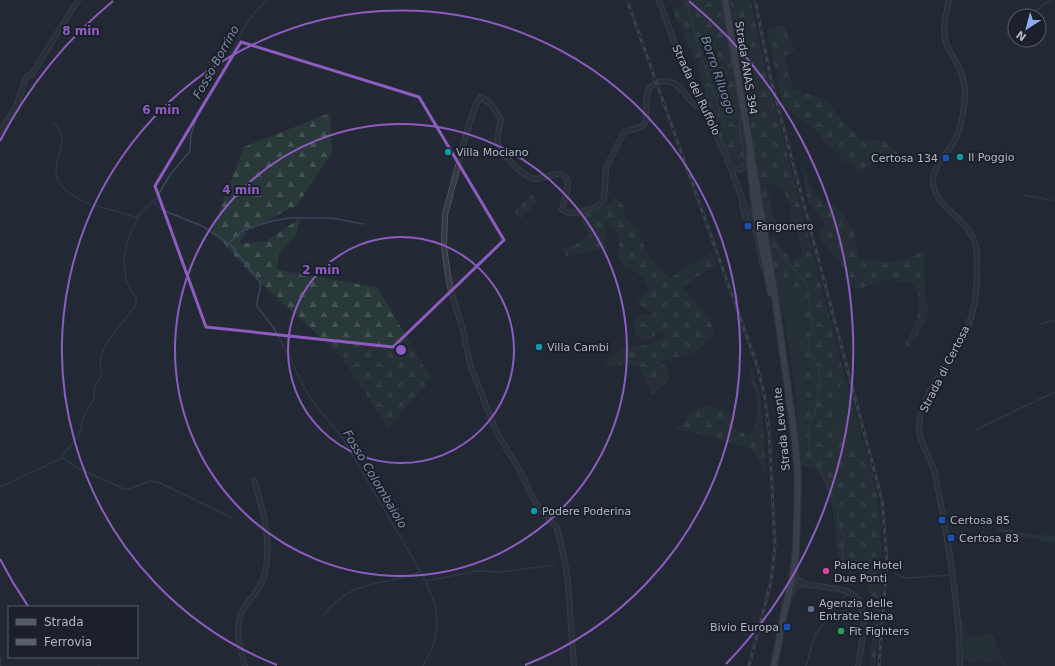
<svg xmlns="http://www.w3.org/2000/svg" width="1055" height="666" font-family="'DejaVu Sans',sans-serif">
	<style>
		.grass { fill: #29393a }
		.forest { fill: url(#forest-firs) }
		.cemetery { fill: url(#cemetery-stones) }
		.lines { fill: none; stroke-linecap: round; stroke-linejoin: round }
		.stream { stroke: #3a465c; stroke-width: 1.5 }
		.minor-casing { stroke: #545963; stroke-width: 6 }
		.major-casing { stroke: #3f444f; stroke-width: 8 }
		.minor { stroke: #363b46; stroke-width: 4.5 }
		.major { stroke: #545a66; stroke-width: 6 }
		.rail-casing { stroke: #5a616e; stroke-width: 3 }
		.rail { stroke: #1b202a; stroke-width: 1.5; stroke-dasharray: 4.5; stroke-linecap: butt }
		.marked { fill: none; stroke: #8e5cc0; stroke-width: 3; stroke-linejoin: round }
		.ring { fill: none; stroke: #8e5cc0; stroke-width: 2 }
		.culture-dot { fill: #0f9aa8; stroke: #1b202a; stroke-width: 1.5 }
		.transit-dot { fill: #1a4fb4; stroke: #1b202a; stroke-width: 1.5 }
		.hotel-dot { fill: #d1479c; stroke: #1b202a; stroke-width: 1.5 }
		.service-dot { fill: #5c6f8a; stroke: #1b202a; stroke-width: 1.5 }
		.leisure-dot { fill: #2e9e5b; stroke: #1b202a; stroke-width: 1.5 }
		.labels { text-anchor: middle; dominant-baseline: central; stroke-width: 4; stroke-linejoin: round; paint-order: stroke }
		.street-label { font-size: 11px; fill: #b1b6c2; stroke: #1b202a }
		.poi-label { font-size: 11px; fill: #b1b6c2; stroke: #1b202a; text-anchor: start }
		.water-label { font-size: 12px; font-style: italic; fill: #7c8ca7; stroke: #1b202a }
		.centre { fill: #8e5cc0; stroke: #1b202a; stroke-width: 2 }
		.ring-label { font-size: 12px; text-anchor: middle; font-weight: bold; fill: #8e5cc0; stroke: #1b202a; stroke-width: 4; stroke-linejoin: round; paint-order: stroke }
	</style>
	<defs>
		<pattern id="forest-firs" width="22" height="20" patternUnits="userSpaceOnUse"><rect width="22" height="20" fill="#29393a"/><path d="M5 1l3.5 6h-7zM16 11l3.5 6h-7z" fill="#465355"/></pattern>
		<pattern id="cemetery-stones" width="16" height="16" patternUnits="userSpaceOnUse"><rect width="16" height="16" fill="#29393a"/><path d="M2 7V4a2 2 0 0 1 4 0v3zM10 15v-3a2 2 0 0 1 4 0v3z" fill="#465355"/></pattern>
	</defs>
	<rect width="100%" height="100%" fill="#232935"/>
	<g class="grass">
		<path d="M775 273 791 281 802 307 807 401 799 438 796 407 797 401 782 305H780Z"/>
		<path d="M844 373 870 466C860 453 839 431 835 415 833 402 841 385 844 373Z"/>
		<path d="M999 527 1030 534 1055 536V544L998 532 995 530Z"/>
		<path d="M957 607H959L967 635 972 637 991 633 993 634 1000 652 1008 666H1003L998 657 988 663 978 658 974 663 962 659Z"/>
	</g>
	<g class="forest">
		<path d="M680 0H722L741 115 745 159 740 166 736 165 730 159 704 103 705 92 697 66 682 29 676 20 673 8 682 7Z"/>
		<path d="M730 0H751L765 68 844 373C841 385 834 401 835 414 838 433 863 450 870 467 873 474 874 483 876 491 887 549 881 607 875 666H870L874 623V596H871C866 579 855 563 838 558 837 537 832 484 816 469 812 466 806 466 801 465L799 438 807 401 801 366 804 331 802 307 791 281 775 273 769 239 774 237 792 261 803 255 796 230 789 221 792 208 781 187 775 182 766 185 776 225 772 230 767 229Z"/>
		<path d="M783 24 795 51 784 56 793 89 826 99 841 120 862 140H883L904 159 886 154 880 161 874 158 869 168 859 172 854 165 841 160 838 152 825 144 819 133 783 106 767 30Z"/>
		<path d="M330 113 332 153 297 205 247 231 239 244 267 241 300 218 296 235 278 254 277 270 377 287 431 378 388 429 342 357 251 274 212 230 244 147Z"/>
		<path d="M801 159C807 177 814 205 836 206L854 230 859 257C887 264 897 266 922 251L924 244 925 292 929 315 910 347 905 344C915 322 929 303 911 282L883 280 861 289 847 286 844 276 850 275 843 268 840 261 833 255 822 241 819 232 826 227 818 214 808 204Z"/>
		<path d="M615 197 624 206 625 217 640 233 642 242 652 261 670 278 713 251 717 267 709 269 682 287 711 320 715 332C701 356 685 354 662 362L669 371V380L652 395 639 366 624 364 610 367 605 362C613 356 620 349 630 347 644 344 651 346 664 338L666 332 659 331 653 337 644 340 636 335 632 323 639 314 655 316 637 302 649 290 643 278 635 271 625 267 617 256C621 237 619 233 605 220L606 248 566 256 563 248 576 245 581 239 590 235 582 223V214L609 204Z"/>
		<path d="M753 368 761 396 766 474 753 451 746 447 675 428 685 422 686 416C691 415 690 413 694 410 705 403 720 409 731 413L732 425 739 432 750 434C763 414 757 392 748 372Z"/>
	</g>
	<path class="cemetery" d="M529 194 531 196 533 194 537 203 521 219 514 211 528 198 527 196Z"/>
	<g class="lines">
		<g class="stream">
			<path d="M686 0 699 49 725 127"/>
			<path d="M1020 16 1038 9 1050 0"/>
			<path d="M1007 34 1015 21"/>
			<path d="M53 123C79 144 37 168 68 192 87 207 115 209 137 218"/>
			<path d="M1024 195 1055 201"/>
			<path d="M153 202 160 209 202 226 231 245 260 282C262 291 256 298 257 306L275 330 310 398 343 439 426 581 436 608 437 629 433 646 423 666"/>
			<path d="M773 241 786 261 805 281 808 289 812 327 808 348 819 369 820 380 815 413 808 428 809 448 811 455 823 476 837 508 839 524 844 536 842 560 852 575"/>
			<path d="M229 243 243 230 272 221 290 218H332L363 224"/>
			<path d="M1041 324 1055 320"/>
			<path d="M977 429 1055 392"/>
			<path d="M62 458 80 469 124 489H129L150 481 158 482 232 518"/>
			<path d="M0 487 60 459 79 435 84 416 94 398V388L102 374C93 347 123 325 136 305V298L126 282 124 257 128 239 139 215 157 197 170 175 190 151 191 134 200 108 217 84 243 29 256 11 267 0"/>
			<path d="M1000 530 1055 540"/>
			<path d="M895 574 907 578 951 575"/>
			<path d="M426 581 477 571 501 572 554 565"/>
			<path d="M324 615C352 577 383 588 421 571"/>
			<path d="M0 654 1 666"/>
			<path d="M98 666H99"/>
			<path d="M806 666 815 635 846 595"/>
		</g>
		<g class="minor-casing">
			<g id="minor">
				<path d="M659 0 677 50 726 156 745 206 749 212 757 217"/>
				<path d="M949 0C947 12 942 26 945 39 946 46 950 52 954 58 963 74 967 87 964 105 963 116 960 130 955 140 948 154 931 166 933 184 938 213 975 218 977 255 978 278 976 307 967 329 955 359 922 390 919 424 918 444 933 460 936 478 948 540 959 603 960 666"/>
				<path d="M0 132 16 107 26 77 32 74 78 0"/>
				<path d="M731 167 740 170 747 163 742 126 744 117"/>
				<path d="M742 204 746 218 756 231 764 270"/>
				<path d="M795 573 796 578C801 584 810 585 818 586 828 588 842 588 851 593 872 605 861 647 858 666"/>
				<path d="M789 599 794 587 804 584"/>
				<path d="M245 666C240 649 234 629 242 612 248 599 261 590 264 576 273 544 263 510 254 480"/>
				<path d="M574 666 568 582 564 557 557 528 536 504 520 471 496 431 470 364 464 334 450 287 446 262 444 246 445 215 469 124 476 104 481 97 491 104 501 119C500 127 496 135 498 143 501 154 524 178 536 179 545 179 568 164 568 186L562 209C570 218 597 209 604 200L606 168 624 132 641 127 645 124C650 110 638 83 664 81 684 80 686 106 703 108"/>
			</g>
		</g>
		<g class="major-casing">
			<g id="major">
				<path d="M725 0 774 290 795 440 798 478 796 552 792 580 786 606"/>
				<path d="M749 156 756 217 771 293"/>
				<path d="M774 666 786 603"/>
			</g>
		</g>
		<use href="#minor" class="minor"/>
		<use href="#major" class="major"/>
		<g class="rail-casing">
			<g id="rail">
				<path d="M627 0 756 362 764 393 769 430 775 546 771 582 749 666"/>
				<path d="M755 0 771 80 882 500 887 561 879 666"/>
			</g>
		</g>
		<use href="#rail" class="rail"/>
	</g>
	<path d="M0 0H1055V666H0ZM241 42 419 97 504 240 393 347 206 327 155 186Z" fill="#232935" fill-opacity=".55" fill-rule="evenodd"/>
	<path class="marked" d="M241 42 419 97 504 240 393 347 206 327 155 186Z"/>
	<g class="ring">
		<circle cx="401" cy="350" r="113"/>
		<circle cx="401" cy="350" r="226"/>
		<path d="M277 665A339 339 0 1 1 525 665"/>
		<path d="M28 606A452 452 0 0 1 0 559M0 141A452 452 0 0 1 113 1M689 1A452 452 0 0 1 726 664"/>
	</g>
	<g class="culture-dot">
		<circle cx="448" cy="152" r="4"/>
		<circle cx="960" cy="157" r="4"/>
		<circle cx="539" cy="347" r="4"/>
		<circle cx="534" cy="511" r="4"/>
	</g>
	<g class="transit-dot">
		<rect x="942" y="154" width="8" height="8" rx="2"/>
		<rect x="744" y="222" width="8" height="8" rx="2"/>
		<rect x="938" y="516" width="8" height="8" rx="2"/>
		<rect x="947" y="534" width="8" height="8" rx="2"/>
		<rect x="783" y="623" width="8" height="8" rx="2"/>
	</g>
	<circle class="hotel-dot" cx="826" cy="571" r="4"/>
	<circle class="service-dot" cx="811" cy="609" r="4"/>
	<circle class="leisure-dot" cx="841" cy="631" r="4"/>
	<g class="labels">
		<g class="street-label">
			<text transform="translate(746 68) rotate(81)">Strada ANAS 394</text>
			<text transform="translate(696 90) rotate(65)">Strada del Ruffolo</text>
			<text transform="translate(945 369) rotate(-63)">Strada di Certosa</text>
			<text transform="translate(782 429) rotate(-96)">Strada Levante</text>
		</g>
		<g class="poi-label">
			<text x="456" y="152">Villa Mociano</text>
			<text x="968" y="157">Il Poggio</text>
			<text x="938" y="158" text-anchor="end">Certosa 134</text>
			<text x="756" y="226">Fangonero</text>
			<text x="547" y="347">Villa Cambi</text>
			<text x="542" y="511">Podere Poderina</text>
			<text x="950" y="520">Certosa 85</text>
			<text x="959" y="538">Certosa 83</text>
			<text x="834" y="565">Palace Hotel<tspan x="834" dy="13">Due Ponti</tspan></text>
			<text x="819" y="603">Agenzia delle<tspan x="819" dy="13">Entrate Siena</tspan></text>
			<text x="779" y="627" text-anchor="end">Bivio Europa</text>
			<text x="849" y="631">Fit Fighters</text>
		</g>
		<g class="water-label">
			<text transform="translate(216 62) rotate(-61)">Fosso Borrino</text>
			<text transform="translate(718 75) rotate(71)">Borro Riluogo</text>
			<text transform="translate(375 479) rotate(59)">Fosso Colombaiolo</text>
		</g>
	</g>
	<circle cx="401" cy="350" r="6" class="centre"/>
	<g class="ring-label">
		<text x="81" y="35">8 min</text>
		<text x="161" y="114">6 min</text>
		<text x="241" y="194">4 min</text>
		<text x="321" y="274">2 min</text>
	</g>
	<rect x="8" y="606" width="130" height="52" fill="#1b202a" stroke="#575c67"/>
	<rect x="16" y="619" width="20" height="6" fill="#545a66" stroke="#575c67"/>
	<text x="44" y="626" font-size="12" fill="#b1b6c2">Strada</text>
	<rect x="16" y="639" width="20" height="6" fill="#5a616e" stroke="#575c67"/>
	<text x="44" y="646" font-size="12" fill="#b1b6c2">Ferrovia</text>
	<g transform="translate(1027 28) rotate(216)"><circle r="19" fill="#1b202a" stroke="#575c67"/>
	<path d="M0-3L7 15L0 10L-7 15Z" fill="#8eabea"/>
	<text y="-6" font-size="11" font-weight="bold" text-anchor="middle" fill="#b1b6c2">N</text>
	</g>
</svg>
